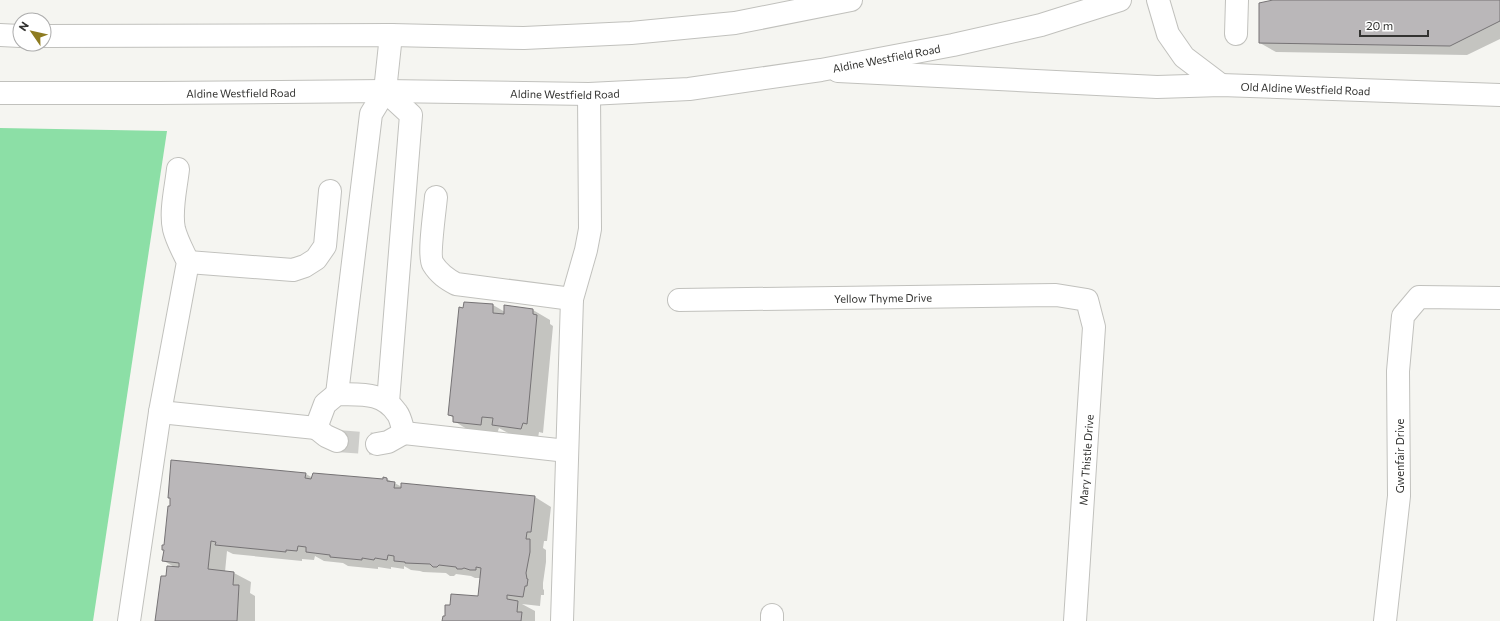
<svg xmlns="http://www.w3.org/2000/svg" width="1500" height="621" font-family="Commissioner,sans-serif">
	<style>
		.green { fill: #8cdfa6 }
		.shadow { fill: #0003 }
		.building { fill: #bab7b9; stroke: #767375 }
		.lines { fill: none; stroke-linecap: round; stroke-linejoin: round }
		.minor-tunnel { stroke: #cececb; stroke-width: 22; stroke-dasharray: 22 11; stroke-linecap: butt }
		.minor-casing { stroke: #c1c1bd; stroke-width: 24 }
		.major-casing { stroke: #c1c1bd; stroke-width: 24 }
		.minor { stroke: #fff; stroke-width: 22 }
		.major { stroke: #fff; stroke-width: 22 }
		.labels { text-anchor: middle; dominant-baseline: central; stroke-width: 4; stroke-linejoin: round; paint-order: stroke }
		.street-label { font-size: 11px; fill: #333331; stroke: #fff }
	</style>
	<rect width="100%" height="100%" fill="#f5f5f1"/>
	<path class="green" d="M0 128 167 131 93 621H0Z"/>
	<g class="shadow">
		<path d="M1278 0H1500V39L1467 55 1276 52 1260 43Z"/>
		<path d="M465 303 493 305 505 312V306L533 310 550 320V324L553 326 543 433 539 432 538 438 510 434 499 428 497 434 470 431 454 421V418L449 415Z"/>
		<path d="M306 474 313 478 384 480 387 479 402 487 535 497 551 507 547 541H544L543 548 546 550V562L543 583V589L544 590V595H541L540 606 522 604 535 611V621H443L451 606 479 597 481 578H475L471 576 456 574 454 576H450L446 573 423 572 420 571 411 570 404 566V569L391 567V569L378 567V569L348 566 343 563 324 561 315 556 314 560 302 559V561L233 554 227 551 225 572 234 573 251 582 250 593 255 596V621H158L167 577 176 568 164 561Z"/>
	</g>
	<g class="building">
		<path d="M1273 0H1500V21L1450 46 1259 43V3Z"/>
		<path d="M464 302 493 304V313L504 314V305L533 309V314L537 315 527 424 523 423 521 429 492 425 493 418 482 417 481 425 453 422V416L448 415 459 307 463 308Z"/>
		<path d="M171 460 306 473 305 478 311 479 313 473 383 479V477L387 478V481L395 482 394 488H401V483L535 496 531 532H527L526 539H530V552L526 573 527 579H528L527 586H525L523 597 507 595V599L518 601 517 612H522L521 621H442L443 616H445V605H450L451 594 478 596 481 568 476 567V570H470L464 568 462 569H457L456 567 439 565 437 567H433L430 564 405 563V562L394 561V556L388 555 387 560 375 558 374 560 362 558V560L330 557V555L306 552V547L298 546 297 551 286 550V552L215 545 216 542 211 541 208 569 234 572 233 585H239L237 621H155L161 576H166L167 566 179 567V563L162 561 164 550H162V545H164L168 506H170V498H168Z"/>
	</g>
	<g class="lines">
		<path class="minor-tunnel" d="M337 441 377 444"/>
		<g class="minor-casing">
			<g id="minor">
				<path d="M1158 0 1168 34 1184 57 1221 85"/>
				<path d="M1236 34 1237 0"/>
				<path id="s1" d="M838 71 1157 87 1221 85 1500 95"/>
				<path d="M436 197C435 209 428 256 433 264 439 274 447 279 456 284L572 299"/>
				<path d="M188 262 293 270 305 266 316 259 325 246 330 191"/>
				<path id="s2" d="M679 300 1056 295 1087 300 1094 327 1075 621"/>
				<path d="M337 394 371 114 385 91 411 115 388 402"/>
				<path d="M160 412 316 428"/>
				<path d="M404 433 567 451"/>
				<path d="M337 441 326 436 316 428 325 404 337 394C360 395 382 391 397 413 401 418 402 427 404 433L388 442 377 444"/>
				<path d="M129 621 160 412 188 262C183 251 177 241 174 229 170 211 176 188 178 169"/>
				<path d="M562 621 572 299 586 250 590 229 589 94"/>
				<path d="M772 621V615"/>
				<path d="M1385 621 1399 496 1398 371 1403 316 1419 297 1500 298"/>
			</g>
		</g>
		<g class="major-casing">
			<g id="major">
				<path d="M0 35 20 36"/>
				<path d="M44 36 391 35 524 38 631 33 735 23 851 0"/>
				<path d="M385 91 391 35"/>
				<path id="s3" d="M0 93H159L385 91 589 94 689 89 821 70 953 45 1041 25 1120 0"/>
			</g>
		</g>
		<use href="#minor" class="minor"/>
		<use href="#major" class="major"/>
	</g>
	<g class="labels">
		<g class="street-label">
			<text stroke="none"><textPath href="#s3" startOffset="889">Aldine Westfield Road</textPath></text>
			<text stroke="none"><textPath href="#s1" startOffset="468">Old Aldine Westfield Road</textPath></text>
			<text stroke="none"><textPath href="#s3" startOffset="241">Aldine Westfield Road</textPath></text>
			<text stroke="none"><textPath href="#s3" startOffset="565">Aldine Westfield Road</textPath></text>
			<text stroke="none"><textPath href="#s2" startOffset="204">Yellow Thyme Drive</textPath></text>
			<text transform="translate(1399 456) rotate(-90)">Gwenfair Drive</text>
			<text transform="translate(1086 460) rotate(-86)">Mary Thistle Drive</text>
		</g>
	</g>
	<g transform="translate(32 32) rotate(304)"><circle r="19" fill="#ffffff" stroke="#adadad"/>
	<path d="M0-3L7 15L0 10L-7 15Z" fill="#8d7b20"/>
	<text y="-6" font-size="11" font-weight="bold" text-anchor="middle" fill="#333331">N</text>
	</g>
	<path d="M1360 30v6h68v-6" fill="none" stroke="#333331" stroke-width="2"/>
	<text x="1366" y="30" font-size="12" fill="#333331" stroke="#ffffff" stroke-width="3" paint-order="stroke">20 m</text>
</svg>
